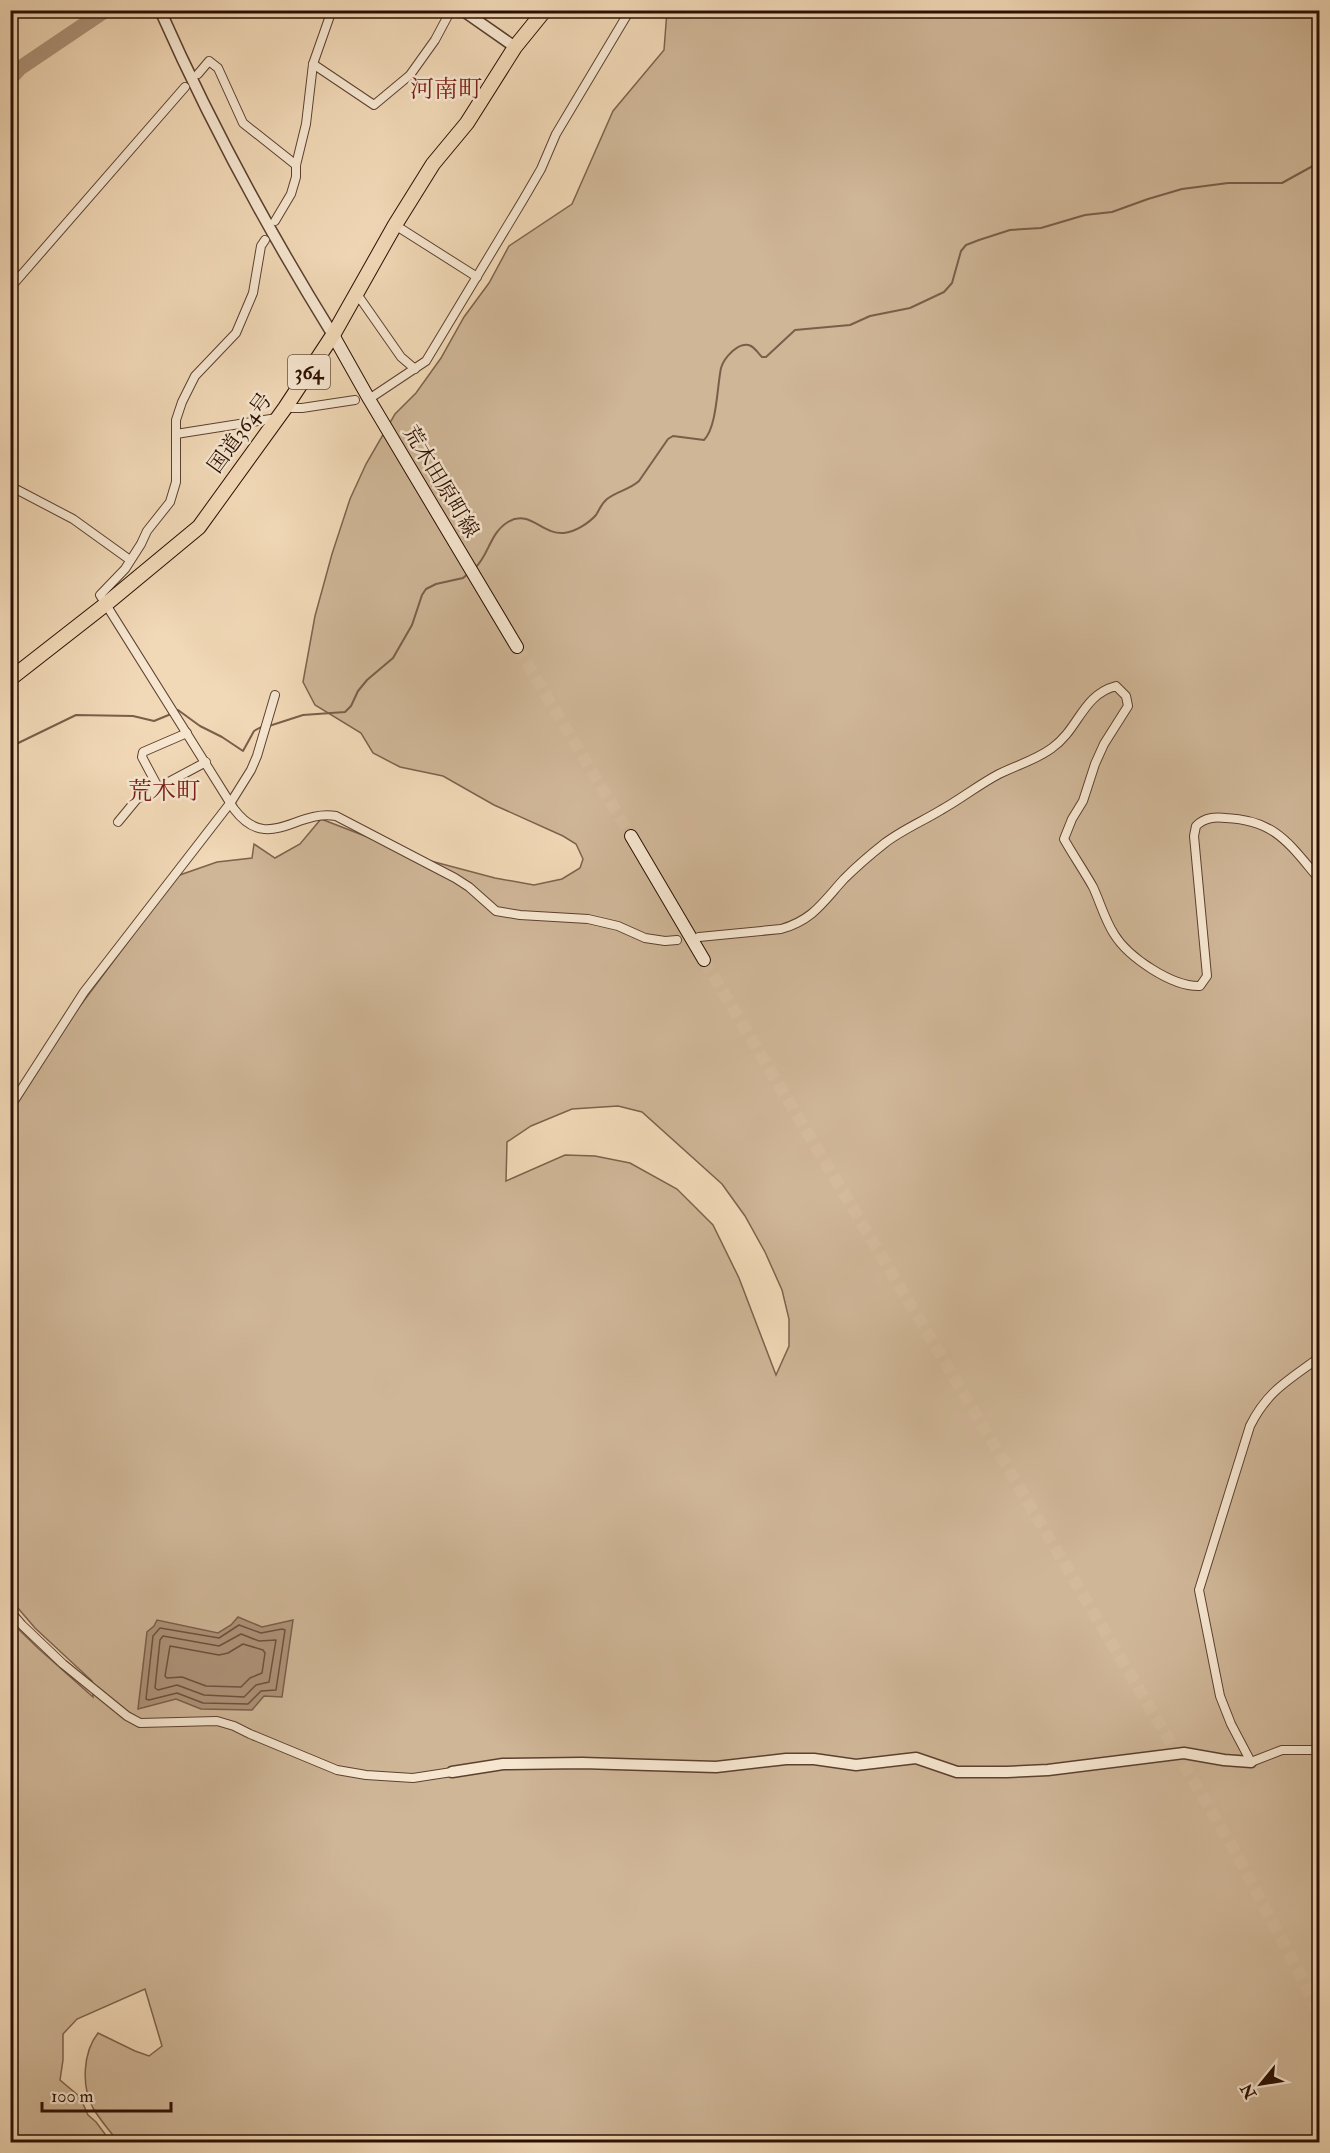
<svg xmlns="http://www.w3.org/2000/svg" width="1330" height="2153" font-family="'IM FELL Double Pica','Noto Serif JP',serif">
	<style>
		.green { fill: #cfb697; stroke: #7d624c; stroke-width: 1.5; fill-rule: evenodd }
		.water { fill: #ae9379; stroke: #7a5e49; stroke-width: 1.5 }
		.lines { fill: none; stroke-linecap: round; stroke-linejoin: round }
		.shore { stroke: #6c503e; stroke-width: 1.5 }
		.stream { stroke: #7a5e49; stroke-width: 2 }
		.river { stroke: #ae9379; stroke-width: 15 }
		.secondary-tunnel { stroke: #d3ba9b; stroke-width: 12; stroke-dasharray: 12 6; stroke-linecap: butt }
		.minor-casing { stroke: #5c402f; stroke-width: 10 }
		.tertiary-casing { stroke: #5c402f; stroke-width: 13 }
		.secondary-casing { stroke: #2b0e02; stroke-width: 14 }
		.trunk-casing { stroke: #2b0e02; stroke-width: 16 }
		.minor { stroke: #f6e6d0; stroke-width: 8 }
		.tertiary { stroke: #f6e6d0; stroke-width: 10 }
		.secondary { stroke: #f6e6d0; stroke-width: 12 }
		.trunk { stroke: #f1d8b6; stroke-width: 14 }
		.labels { text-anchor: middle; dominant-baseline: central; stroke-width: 5; stroke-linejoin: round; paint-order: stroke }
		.shield { fill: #f6e6d0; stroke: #684f40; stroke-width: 1.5 }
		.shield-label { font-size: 20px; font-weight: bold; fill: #2b0e02 }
		.street-label { font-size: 21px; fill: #2b0e02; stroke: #f6e6d0 }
		.quarter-label { font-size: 24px; fill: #7a1f14; stroke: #f6e6d0 }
	</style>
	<rect width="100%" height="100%" fill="#f1d8b6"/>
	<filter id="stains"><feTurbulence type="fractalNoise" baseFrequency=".00333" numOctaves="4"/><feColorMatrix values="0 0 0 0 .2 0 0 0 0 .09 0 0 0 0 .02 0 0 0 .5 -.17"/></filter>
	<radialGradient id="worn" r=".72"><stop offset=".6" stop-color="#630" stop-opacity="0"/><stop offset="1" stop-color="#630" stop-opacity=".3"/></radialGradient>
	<path class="green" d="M667 11H1319V2142H118C110 2131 100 2120 93 2108 81 2086 83 2052 98 2033L135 2051 149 2056 162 2046 145 1989 77 2019 63 2034V2060L60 2080 80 2097 88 2115 96 2122 111 2142H11L10 1621 39 1649 93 1697 92 1681 35 1628 11 1600V1113L74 1014 177 876 217 862 252 858 254 844 275 858 300 844 321 819 427 860 495 878 534 885 562 879 580 868 583 859 576 844 563 836 494 805 443 776 400 767 373 753 361 733 315 705 303 682 315 616 332 554 350 499 366 464 395 414 416 393 441 358 464 317 489 283 509 246 572 204 613 111 664 50ZM618 1106 642 1112 722 1184 745 1216 765 1252 782 1290 789 1319V1346L776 1375 739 1278 713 1225 677 1189 630 1163 595 1156 565 1155 506 1181 507 1142 531 1126 572 1109Z"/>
	<path class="water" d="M238 1617 262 1627 293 1620 282 1697 264 1696 252 1710 201 1709 176 1699 138 1709 147 1632 154 1626 157 1620 218 1633 231 1625Z"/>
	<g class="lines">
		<g class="shore">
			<path d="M239 1625 261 1633 282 1629 285 1630 276 1690 261 1691 248 1704 203 1703 177 1693 149 1700 146 1699 153 1636 160 1628 219 1638Z"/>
			<path d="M241 1634 259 1641 276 1640 269 1682 256 1685 244 1697 204 1695 177 1685 158 1690 155 1688 160 1640 163 1636 219 1646Z"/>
			<path d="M243 1644 263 1650 265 1653 262 1673 250 1678 241 1687 206 1686 182 1677 167 1678 165 1676 170 1646 219 1655 228 1653Z"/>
		</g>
		<g class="stream">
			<path d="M476 567C489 554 490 533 508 522 530 509 542 535 564 533 575 532 589 523 596 515 600 509 601 504 607 499 617 491 629 490 639 481L668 439 673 436 704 440C717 427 717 387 721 368 724 358 739 340 751 346 755 348 759 354 762 357H766L795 330 850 325 870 316 910 308 944 292 952 283 961 251 966 245 979 240 1010 230 1041 228 1085 215 1112 212 1148 199 1182 189 1228 183H1282L1320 162"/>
			<path d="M176 711 178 710 200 726 222 737 243 751 254 731 263 726"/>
			<path d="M269 726 303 715 345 712 351 706 358 691 367 680 393 658 412 625 422 595 426 589 436 584 463 578 469 573"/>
			<path d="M10 747 76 715 133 716 154 721 171 714"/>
		</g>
		<path class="river" d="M10 79 20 68 106 10"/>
		<g class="secondary-tunnel">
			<path d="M517 647 631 836"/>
			<path d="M704 960 939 1352 1232 1846 1302 1978 1320 2017"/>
		</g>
		<g class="minor-casing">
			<g id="minor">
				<path d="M313 64 374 105 410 75 435 40 451 10"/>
				<path d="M198 74 209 61 218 68 243 123 296 165"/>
				<path d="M275 221 291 194 296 177V165L306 124 313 64 332 10"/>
				<path d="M395 225 477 277"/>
				<path d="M265 240 261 246 253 293 236 333 195 376 182 402 176 420V482L170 502 147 531 141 544 125 569 100 595 234 809C268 854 296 809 336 816L455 878 469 887 496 911 520 915 588 919 618 926 645 938 665 941 677 940"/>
				<path d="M10 288 185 87"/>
				<path d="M357 294 401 357 415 369"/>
				<path d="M369 399 426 361 523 200 541 169 556 134 630 10"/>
				<path d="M285 408H302L355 400"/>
				<path d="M176 434 277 418"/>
				<path d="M10 486 73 519 130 560"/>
				<path d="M158 787 142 757 143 752 187 733"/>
				<path d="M118 822 137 799 206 762"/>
				<path d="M699 937 781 929C813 920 823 902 844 879 857 866 871 854 885 843 902 830 923 821 941 810 961 799 978 785 999 774 1017 765 1036 760 1052 748 1079 729 1082 695 1116 686L1126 696 1128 706 1104 744 1095 764 1083 801 1072 819 1064 839C1073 855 1084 871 1093 887 1100 902 1105 920 1114 934 1128 957 1172 987 1200 986L1207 976 1194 836 1196 826C1205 817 1215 817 1226 818 1276 820 1290 845 1320 880"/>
				<path d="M10 1107 84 992 231 802 251 770 257 756 275 695"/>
				<path d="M1320 1357C1289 1380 1267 1391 1250 1426L1199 1590 1220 1696 1231 1724 1251 1762 1282 1750H1320"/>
				<path d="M10 1611 22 1625 63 1664 127 1716 140 1723 217 1721 234 1726 250 1734 337 1770 366 1775 413 1778 452 1772"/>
			</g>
		</g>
		<g class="tertiary-casing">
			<g id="tertiary">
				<path d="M160 10C210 123 268 230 333 335"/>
				<path d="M462 10 515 47"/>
				<path d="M452 1772 503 1764 582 1763 716 1767 786 1759H814L856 1765 916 1758 957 1772H1007L1048 1770 1184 1753 1224 1760 1251 1762"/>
			</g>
		</g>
		<g class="secondary-casing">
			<g id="secondary">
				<path d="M333 335 369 399 517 647"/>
				<path d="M631 836 704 960"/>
			</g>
		</g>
		<g class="trunk-casing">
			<path id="trunk" d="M10 679 106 604 199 527 285 408 333 335 395 225 433 164 467 123 515 47 545 10"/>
		</g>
		<use href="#minor" class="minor"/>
		<use href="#tertiary" class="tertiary"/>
		<use href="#secondary" class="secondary"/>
		<use href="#trunk" class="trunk"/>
	</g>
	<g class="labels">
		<rect class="shield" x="288" y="355" width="42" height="34" rx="4.5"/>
		<g class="shield-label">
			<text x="309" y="372">364</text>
		</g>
		<g class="street-label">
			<text transform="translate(240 433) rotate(-54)">国道364号</text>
			<text transform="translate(441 482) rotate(59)">荒木田原町線</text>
		</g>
		<g class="quarter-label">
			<text x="446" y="89">河南町</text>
			<text x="164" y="791">荒木町</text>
		</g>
	</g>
	<rect width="1330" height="2153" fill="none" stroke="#f1d8b6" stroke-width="36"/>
	<rect x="12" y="12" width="1306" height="2129" fill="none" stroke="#2b0e02" stroke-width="3"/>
	<rect x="18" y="18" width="1294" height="2117" fill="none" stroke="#2b0e02" stroke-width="1.5"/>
	<g transform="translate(1261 2084) rotate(240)" stroke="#f6e6d0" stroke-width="4.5" paint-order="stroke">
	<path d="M0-4.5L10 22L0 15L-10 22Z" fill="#2b0e02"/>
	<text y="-9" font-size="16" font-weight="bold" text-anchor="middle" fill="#2b0e02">N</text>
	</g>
	<path d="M42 2102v9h129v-9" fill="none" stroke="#2b0e02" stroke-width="3"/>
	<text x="51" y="2102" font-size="18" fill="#2b0e02" stroke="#f6e6d0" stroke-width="4.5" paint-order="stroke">100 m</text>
	<rect width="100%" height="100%" filter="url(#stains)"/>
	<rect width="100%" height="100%" fill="url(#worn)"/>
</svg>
